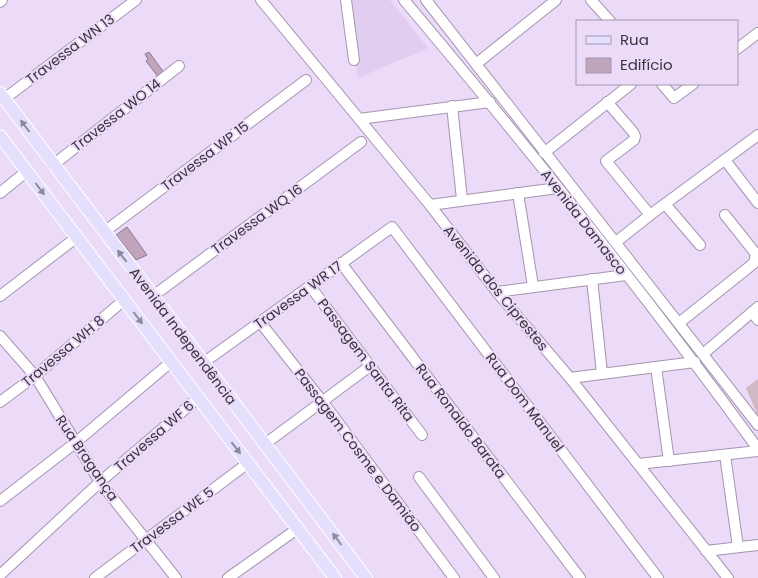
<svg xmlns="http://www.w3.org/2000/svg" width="758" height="578" font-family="Poppins,sans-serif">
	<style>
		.built { fill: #e1cdef }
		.green { fill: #d1b8c4 }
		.building { fill: #bfa4bc; stroke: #90798e }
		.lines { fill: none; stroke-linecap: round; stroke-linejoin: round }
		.minor-casing { stroke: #a595b0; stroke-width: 12 }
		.major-casing { stroke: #fff; stroke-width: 14 }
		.minor { stroke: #fff; stroke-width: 10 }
		.major { stroke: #e4dffd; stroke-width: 12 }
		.oneway { fill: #8e899e }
		.labels { text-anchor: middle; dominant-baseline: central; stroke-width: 4; stroke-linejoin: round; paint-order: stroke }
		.street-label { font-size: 14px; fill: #39333e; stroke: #ecdbf8 }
	</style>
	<rect width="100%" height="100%" fill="#ecdbf8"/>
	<path class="built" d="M347 0H390L428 48 358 78Z"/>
	<path class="green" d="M758 379V416L746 388Z"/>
	<g class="building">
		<path d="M149 52 165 74 159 78 146 61 148 59 145 54Z"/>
		<path d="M127 227 147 255 136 260 116 235Z"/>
	</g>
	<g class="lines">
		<g class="minor-casing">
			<g id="minor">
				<path d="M261 0 430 205 497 292 570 378 728 578"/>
				<path d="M346 0 354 60"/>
				<path d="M404 0C527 146 646 295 758 449"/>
				<path d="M426 0 758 425"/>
				<path d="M591 0 610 21"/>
				<path d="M0 2 2 0"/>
				<path d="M737 49 758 33"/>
				<path d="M476 64 556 0"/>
				<path d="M662 84 674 98 693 84"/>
				<path d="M4 99 136 0"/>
				<path d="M607 102 633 132 635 136 634 140 606 161 650 215"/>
				<path d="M452 106 462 199"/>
				<path d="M359 119 490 102"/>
				<path d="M544 153 631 84"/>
				<path d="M725 160 758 203"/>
				<path d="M53 165 179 66"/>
				<path d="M0 193 27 171"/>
				<path d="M518 193 533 286"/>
				<path d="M665 204 700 245"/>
				<path d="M430 205 558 188"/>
				<path d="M104 232 306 80"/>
				<path d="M616 242 650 215 758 135"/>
				<path d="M341 263 580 578"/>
				<path d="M592 279 602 373"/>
				<path d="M310 286 422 435"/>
				<path d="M497 292 626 275"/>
				<path d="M0 296 77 237"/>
				<path d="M153 296 361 142"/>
				<path d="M752 312 758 320"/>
				<path d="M260 322 322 401 454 578"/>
				<path d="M679 323 754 263 756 254 725 215"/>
				<path d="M0 336 35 376 100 482 176 578"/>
				<path d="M703 354 758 307"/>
				<path d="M203 363 392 227 658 578"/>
				<path d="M656 367 669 461"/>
				<path d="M570 378 695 362"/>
				<path d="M0 402 35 376 124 300"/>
				<path d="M265 444 370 366"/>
				<path d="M725 455 738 547"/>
				<path d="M638 464 758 451"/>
				<path d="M419 477 494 578"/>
				<path d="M0 501 75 443 171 362"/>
				<path d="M706 551 758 545"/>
				<path d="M0 575 100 482 198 398"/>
				<path d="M95 578 248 463"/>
				<path d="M228 578 297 529"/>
			</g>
		</g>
		<g class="major-casing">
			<g id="major">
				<path d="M0 93 366 578"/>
				<path d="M0 136 335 578"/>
			</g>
		</g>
		<use href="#minor" class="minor"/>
		<use href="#major" class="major"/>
	</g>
	<defs><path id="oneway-solid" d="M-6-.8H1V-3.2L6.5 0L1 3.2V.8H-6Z" transform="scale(1.25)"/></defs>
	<g class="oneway">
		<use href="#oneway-solid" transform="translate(25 126) rotate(-127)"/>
		<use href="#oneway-solid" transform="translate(40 189) rotate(53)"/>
		<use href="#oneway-solid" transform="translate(122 256) rotate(-128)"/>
		<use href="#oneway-solid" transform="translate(138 318) rotate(53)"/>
		<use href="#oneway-solid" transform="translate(236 448) rotate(52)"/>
		<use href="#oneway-solid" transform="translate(337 539) rotate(-127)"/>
	</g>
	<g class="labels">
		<g class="street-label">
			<text transform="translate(70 49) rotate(-37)">Travessa WN 13</text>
			<text transform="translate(116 115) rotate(-38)">Travessa WO 14</text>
			<text transform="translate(205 156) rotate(-37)">Travessa WP 15</text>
			<text transform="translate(257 219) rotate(-36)">Travessa WQ 16</text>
			<text transform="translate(584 222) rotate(52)">Avenida Damasco</text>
			<text transform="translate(496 288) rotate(51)">Avenida dos Ciprestes</text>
			<text transform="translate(298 295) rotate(-36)">Travessa WR 17</text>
			<text transform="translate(183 336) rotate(53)">Avenida Independência</text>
			<text transform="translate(63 351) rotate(-40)">Travessa WH 8</text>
			<text transform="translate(366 360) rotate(53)">Passagem Santa Rita</text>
			<text transform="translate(525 402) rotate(53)">Rua Dom Manuel</text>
			<text transform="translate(461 421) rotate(53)">Rua Ronaldo Barata</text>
			<text transform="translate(154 436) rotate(-41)">Travessa WF 6</text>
			<text transform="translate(358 450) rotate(53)">Passagem Cosme e Damião</text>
			<text transform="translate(87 458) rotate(56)">Rua Bragança</text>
			<text transform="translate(172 520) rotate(-37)">Travessa WE 5</text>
		</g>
	</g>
	<rect x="576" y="20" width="162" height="65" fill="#ecdbf8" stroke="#a498ae"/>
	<rect x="586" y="36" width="25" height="8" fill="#e4dffd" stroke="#a498ae"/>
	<text x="620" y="45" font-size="15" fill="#39333e">Rua</text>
	<rect x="586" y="58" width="25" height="15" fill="#bfa4bc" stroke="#a498ae"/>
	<text x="620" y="70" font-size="15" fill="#39333e">Edifício</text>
</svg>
